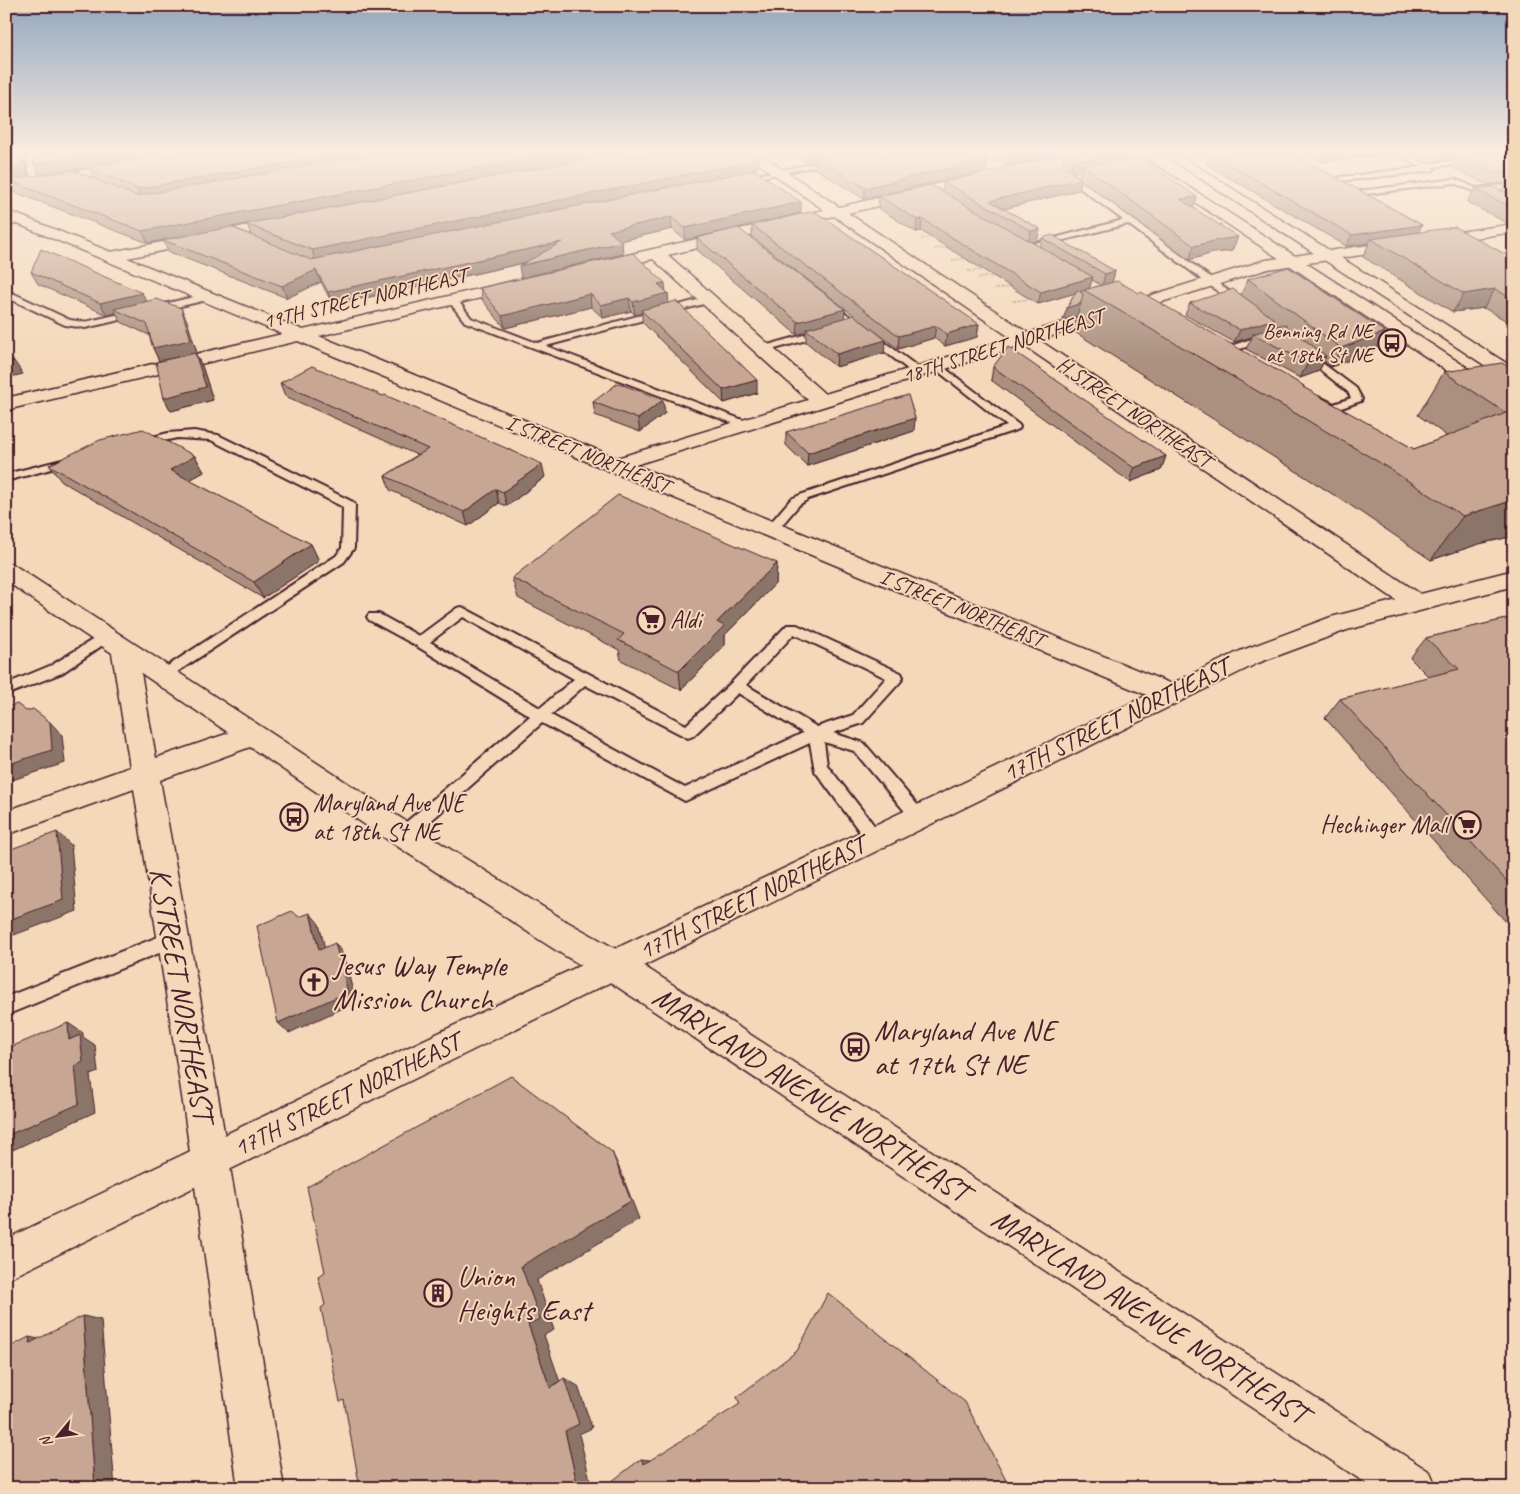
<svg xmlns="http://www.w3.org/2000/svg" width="1520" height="1494" font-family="Caveat,sans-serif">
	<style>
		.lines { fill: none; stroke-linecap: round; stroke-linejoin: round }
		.service-casing { stroke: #4a1f2b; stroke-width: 4 }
		.minor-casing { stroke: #4a1f2b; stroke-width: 3 }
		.tertiary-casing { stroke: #4a1f2b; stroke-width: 3 }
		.secondary-casing { stroke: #4a1f2b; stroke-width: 3 }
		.primary-casing { stroke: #4a1f2b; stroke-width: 3 }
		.path { stroke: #4a1f2b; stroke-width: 2; stroke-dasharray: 0.5 2; stroke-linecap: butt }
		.service { fill: #f4d8ba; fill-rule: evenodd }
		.minor { fill: #f4d8ba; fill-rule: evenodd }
		.tertiary { fill: #f4d8ba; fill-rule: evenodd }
		.secondary { fill: #f4d8ba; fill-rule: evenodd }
		.primary { fill: #f4d8ba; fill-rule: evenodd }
		.wall { fill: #ab907f; stroke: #4a1f2b; fill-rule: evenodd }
		.shaded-wall { fill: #8b7568; stroke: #4a1f2b }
		.building { fill: #c7a794; stroke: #4a1f2b }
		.labels { text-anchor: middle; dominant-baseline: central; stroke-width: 4; stroke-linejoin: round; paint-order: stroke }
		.far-street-label { font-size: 21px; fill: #4a1f2b; stroke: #f4d8ba }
		.far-poi-label { font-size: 21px; fill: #4a1f2b; stroke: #f4d8ba; text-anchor: end }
		.poi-label { font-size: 25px; fill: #4a1f2b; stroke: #f4d8ba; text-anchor: start }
		.street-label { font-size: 25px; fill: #4a1f2b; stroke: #f4d8ba }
		.near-poi-label { font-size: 30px; fill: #4a1f2b; stroke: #f4d8ba; text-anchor: start }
		.near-street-label { font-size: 30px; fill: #4a1f2b; stroke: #f4d8ba }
	</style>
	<rect width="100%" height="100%" fill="#f4d8ba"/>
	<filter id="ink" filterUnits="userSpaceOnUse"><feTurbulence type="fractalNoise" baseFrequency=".02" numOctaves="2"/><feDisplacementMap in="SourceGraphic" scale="10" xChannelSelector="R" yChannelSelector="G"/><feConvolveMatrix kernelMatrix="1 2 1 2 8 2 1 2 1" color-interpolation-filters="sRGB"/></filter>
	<g filter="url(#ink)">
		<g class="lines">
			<g class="service-casing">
				<g id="service">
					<path d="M34 154H43L35 160 39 182 35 184 31 182 27 159Z"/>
					<path d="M862 154H877L742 181 738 179Z"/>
					<path d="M1397 154H1406L1427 164 1506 154H1514V157L1433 167 1435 169 1431 171 1341 181 1337 179 1341 177 1421 167Z"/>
					<path d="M1062 171H1068L1282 331V335L1222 355H1216V351L1272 332 1128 224 1024 250V246L1123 220 1062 175Z"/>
					<path d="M1455 179 1476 188 1514 184V188L1475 192 1454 183 1359 195 1362 198 1358 200 1347 194 1351 192Z"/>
					<path d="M20 218H23V222L6 226V221Z"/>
					<path d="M6 290 70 320 85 322 207 294 211 297 207 300 85 328 65 325 6 297Z"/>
					<path d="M453 297 456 298 471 318 537 343 705 298H711V302L546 346 751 423 752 425 751 427H743L465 322 448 300Z"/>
					<path d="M829 301 922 370V374H914L826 306 824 304Z"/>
					<path d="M825 329 828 330V334L764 352 759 349 761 347Z"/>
					<path d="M1306 351 1356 388 1362 399 1361 401 1333 411 1316 402 1315 400 1316 398 1320 397 1334 404 1351 398 1348 392 1303 356 1301 354Z"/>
					<path d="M938 363 1019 425 1020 427 1019 429 808 499 799 505 775 533H767L765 530 767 527 791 499 800 495 1007 426 934 368V364Z"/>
					<path d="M194 431 218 435 353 502 355 505 354 548 344 562 165 680 160 679 158 675 160 671 336 556 342 548 343 507 211 440 177 438 141 446 136 443 137 441 168 433Z"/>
					<path d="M70 458 74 459 76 461 74 463 6 481V474Z"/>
					<path d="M462 607 686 725 732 682 787 625H797L901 673 903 677 901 681 863 723 833 733 864 743 927 816 925 821 919 823 913 821 854 751 824 742 827 765 880 833 882 838 880 843 874 845 868 843 815 771 810 743 685 801 542 723 409 840 403 842 397 840 395 835 397 830 530 716 415 645 369 620 367 617 369 614H379L419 636 457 608ZM463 617 574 679 540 708 430 642ZM794 634 886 678 853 715 817 727 746 685ZM585 685 688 738 693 736 738 693 803 733 685 788 551 715Z"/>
					<path d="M105 632 110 634 112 637 110 640 62 673 6 695V684L52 665Z"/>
					<path d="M173 931 179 933 182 939 179 945 6 1015V997Z"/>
				</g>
			</g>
			<g class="minor-casing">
				<g id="minor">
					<path d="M180 154H209L203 158 6 191V183Z"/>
					<path d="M745 154H760L839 207 980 174 985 175 987 178 985 181 848 213 1028 333 1266 260 1514 224V232L1268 269 1039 340 1425 597 1429 603 1425 609 1417 611 1409 609 1023 345 635 465 1179 687 1183 694 1179 701 1170 704 1161 701 298 341 6 410V398L282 334 6 219V210L111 252 286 218 291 219 293 222 291 225 286 226 127 258 303 330 517 280 523 282 525 285 523 288 319 336 617 458 808 400 653 259 601 271 595 269 593 266 595 263 601 261 824 210ZM834 216 1011 338 825 394 668 255Z"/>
					<path d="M1068 154H1090L1089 157 1019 173 1012 169 1014 166Z"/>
					<path d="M6 562 14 565 413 826 564 920 625 954 629 965 625 976 613 980C573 965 526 930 490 907 409 855 330 801 250 747L160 780 218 1096 284 1488H238L182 1096 134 789 6 835V811L130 767 112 653 6 581ZM141 673 229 733 156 758Z"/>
				</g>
			</g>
			<g class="tertiary-casing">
				<path id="tertiary" d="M613 950 625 954 1430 1472 1437 1488H1373L601 976 597 965 601 954Z"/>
			</g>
			<g class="secondary-casing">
				<path id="secondary" d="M1514 570V586L1347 630 1258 663 6 1280V1239L1240 651 1331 617Z"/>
			</g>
			<g class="primary-casing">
				<g id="primary">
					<path d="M1123 154H1138L1514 398V413L1507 411Z"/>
					<path d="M1163 154H1178L1514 368V381L1507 380Z"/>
				</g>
			</g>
			<g class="path">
				<path d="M921 239 931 237"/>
				<path d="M935 249 947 247"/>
				<path d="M952 260 964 259"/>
				<path d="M968 271 984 270"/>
				<path d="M978 278 995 276"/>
				<path d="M995 289 1010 287"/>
				<path d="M1013 301 1030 299"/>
			</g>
			<use href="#service" class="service"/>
			<use href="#minor" class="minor"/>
			<use href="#tertiary" class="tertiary"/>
			<use href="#secondary" class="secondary"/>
			<use href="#primary" class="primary"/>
		</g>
		<g class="wall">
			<path d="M6 154H610L344 205 758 155V166L755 170 801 213 685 240 672 229 620 241 622 242 623 254 521 278 524 263 333 305 321 282 287 298 169 252 163 240 148 243 14 192 8 181H6ZM32 154 34 164 40 175 28 177 25 159ZM88 167 93 178 73 170ZM247 224 251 235 232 227Z"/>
			<path d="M792 154H976L988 159 986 170 864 199 816 169V160L805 162Z"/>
			<path d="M982 154H1060L1006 166Z"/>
			<path d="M1064 154H1132L1131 160 1197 197 1193 208 1232 251 1213 253 1189 260 1081 180 1079 190 1004 209 1040 229 1037 241 1032 242 1040 247 1042 238 1115 271 1112 282 1304 386V388L1414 449 1447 436 1418 415 1444 372 1514 370V536L1479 544 1431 560 1350 505 1073 331 1077 316 1063 320 1067 308 1075 293 1038 304 921 231 916 232 878 208 879 196 942 191 944 182 1061 165ZM1081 171 1079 177 1072 172ZM1092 280 1101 285 1089 289Z"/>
			<path d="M1210 154H1294L1422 225 1418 232 1514 259V325L1484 308 1453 312 1363 257 1369 243 1346 246 1206 164Z"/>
			<path d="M1308 154H1392L1323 162Z"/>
			<path d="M1424 154H1514V223H1507L1467 202 1475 189 1501 191 1505 183 1488 185 1451 167 1455 159 1438 161Z"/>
			<path d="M752 225 979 324 977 337 945 346 934 338 898 349 752 237Z"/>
			<path d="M697 238 845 309 844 318 884 353 836 367 806 342V332L797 335 697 250Z"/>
			<path d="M31 272 147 302 181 308 187 321 197 353H195L202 366 213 400 171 411 164 398 159 361 153 348 149 335 121 322 116 313 107 315 38 284Z"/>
			<path d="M1248 279 1385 332 1375 350 1331 367 1324 361 1319 371 1300 378 1246 349 1252 337 1234 342 1185 315 1190 303 1241 295ZM1272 322 1278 326 1269 329Z"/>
			<path d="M480 288 665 291 668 293V302L757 393 724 403 642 322V313L635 315 631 311 603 318 591 307 505 328 483 301Z"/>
			<path d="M993 367 1166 456 1161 470 1130 482 991 380Z"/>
			<path d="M280 383 545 477 507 506 499 503 468 526 390 490 385 476 417 455 285 396Z"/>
			<path d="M593 402 665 413 640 432 595 415Z"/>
			<path d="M914 431 807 466 786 445V432Z"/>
			<path d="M195 456 204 472 189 480 311 544 319 561 263 598 61 481 49 465Z"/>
			<path d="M777 563 776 583 725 635V645L681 690 621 660 619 650 518 598 512 578Z"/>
			<path d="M1514 617V931L1325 718 1340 699 1429 677 1410 658 1426 638Z"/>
		</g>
		<g class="shaded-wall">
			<path d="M20 154H32L25 159 28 177 6 181V169Z"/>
			<path d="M99 154H169L40 175 34 164Z"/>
			<path d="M337 154H401L142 200 137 189Z"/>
			<path d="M552 154H610L148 243 142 231Z"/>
			<path d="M806 154H852L816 158V160L805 162Z"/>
			<path d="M1014 154H1060L1006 166 1008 155Z"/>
			<path d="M1132 154 1129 165H1082L1081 171 1070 172 1072 161Z"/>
			<path d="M1326 154H1392L1323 162Z"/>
			<path d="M1442 154H1498H1457L1455 159 1438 161Z"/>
			<path d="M758 155V166L754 172 316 262 312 250Z"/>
			<path d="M988 159 986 170 864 199 865 188Z"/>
			<path d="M1081 179 1079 190 995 211 990 201Z"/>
			<path d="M1197 197 1193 210 1180 199Z"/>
			<path d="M801 202V213L685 240V228Z"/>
			<path d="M671 217 672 229 610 243 609 231Z"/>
			<path d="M922 219 921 231 916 232 917 220Z"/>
			<path d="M1422 225 1416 236 1371 239 1369 243 1346 246 1352 235Z"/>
			<path d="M1040 229 1037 241 1028 243 1031 231Z"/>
			<path d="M1238 237 1232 251 1213 253 1189 260 1194 246 1218 240Z"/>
			<path d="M562 242 564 254 333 305 328 292Z"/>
			<path d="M622 242 623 254 521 278 519 266Z"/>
			<path d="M316 270 321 282 287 298 282 286Z"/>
			<path d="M1115 271 1112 283 1102 286 1105 274Z"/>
			<path d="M1093 277 1089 289 1038 304 1041 292Z"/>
			<path d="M665 283 666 294 668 293 669 306 641 310 642 313 635 315 633 302 658 284Z"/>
			<path d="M1495 289 1484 308 1453 312 1464 294Z"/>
			<path d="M142 293 149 305 114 309 116 313 107 315 100 303Z"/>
			<path d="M590 294 591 307 505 328 502 316Z"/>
			<path d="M629 298 631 311 603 318 601 305Z"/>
			<path d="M1081 303 1077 316 1063 320 1067 308Z"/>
			<path d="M181 308 187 321 197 353 159 361 153 348Z"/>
			<path d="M845 309 844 321 806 329V332L797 335 798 322Z"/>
			<path d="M1274 319 1268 331 1253 334 1252 337 1234 342 1240 330Z"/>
			<path d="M979 324 977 337 945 346 947 334Z"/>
			<path d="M936 326 934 338 898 349 899 336Z"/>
			<path d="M1385 332 1375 350 1331 367 1341 348Z"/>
			<path d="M886 340 884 353 836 367 837 354Z"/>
			<path d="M195 353 202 366 213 400 171 411 164 398Z"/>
			<path d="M1326 356 1319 371 1300 378 1308 363Z"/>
			<path d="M14 361 23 374 6 378V363Z"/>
			<path d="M757 380V393L724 403 723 390Z"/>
			<path d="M663 400 665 413 640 432 638 419Z"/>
			<path d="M915 418 914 431 807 466 808 453Z"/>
			<path d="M195 456 204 472 179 486 170 470Z"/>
			<path d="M1166 456 1161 470 1130 482 1134 468Z"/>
			<path d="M542 464 545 477 507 506 503 492Z"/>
			<path d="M496 489 499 503 468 526 464 512Z"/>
			<path d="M1514 500V536L1479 544 1431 560 1463 516Z"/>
			<path d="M311 544 319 561 263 598 254 582Z"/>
			<path d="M777 563 776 583 725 635V645L681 690 679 671 717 622Z"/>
			<path d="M50 722 62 735 65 763 6 782V765Z"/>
			<path d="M57 832 71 845 77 911 6 938V921Z"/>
			<path d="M310 913 319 924 328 961 319 950Z"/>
			<path d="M335 943 343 954 356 1002 289 1033 278 1023Z"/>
			<path d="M68 1023 83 1033V1037L95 1045 98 1072 90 1075 95 1112 6 1153V1136L75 1066 69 1040Z"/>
			<path d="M612 1152 621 1172 639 1219 537 1280 554 1330 544 1335 564 1394 550 1388 528 1324 521 1266Z"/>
			<path d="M83 1316 101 1320 115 1488H95Z"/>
			<path d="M29 1337 49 1341 30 1343Z"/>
			<path d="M564 1378 578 1386 592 1428 579 1434 592 1488H578L565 1431Z"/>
			<path d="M641 1459 650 1460 644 1464Z"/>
		</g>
		<g class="building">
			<path d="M6 154H20L22 166 6 169Z"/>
			<path d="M32 154H99L34 164Z"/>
			<path d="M169 154H337L137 189 88 167Z"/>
			<path d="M374 154H552L142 231 7 180 73 170 136 196Z"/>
			<path d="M612 154H757L758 155 754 161 312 250 246 224Z"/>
			<path d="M835 154H977L988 159 865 188 816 158Z"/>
			<path d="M1064 154H1132L1072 161Z"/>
			<path d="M1211 154H1294L1422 225 1352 235Z"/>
			<path d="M1457 154H1514V171L1495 172Z"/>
			<path d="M1051 157 1081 179 990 201 1040 229 1031 231 944 182Z"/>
			<path d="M1142 158 1197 197 1180 199 1238 237 1218 240 1194 246 1082 165Z"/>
			<path d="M754 170 801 202 685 228 671 217 609 231 622 242 519 266 562 242 328 292 316 270 282 286 163 240 231 227 311 260Z"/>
			<path d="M1508 178H1514V181Z"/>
			<path d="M931 185 1093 277 1041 292 922 219 917 220 879 196Z"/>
			<path d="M1493 187 1514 196V209L1475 189Z"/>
			<path d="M814 211 979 324 947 334 936 326 899 336 752 225Z"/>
			<path d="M1455 227 1514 259V300L1495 289 1464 294 1371 239Z"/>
			<path d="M738 228 845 309 798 322 697 238Z"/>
			<path d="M1052 235 1115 271 1105 274 1042 238Z"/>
			<path d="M41 249 142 293 100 303 31 272Z"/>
			<path d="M633 253 665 283 658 284 668 293 633 302 629 298 601 305 590 294 502 316 480 288Z"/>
			<path d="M1288 267 1385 332 1341 348 1248 279Z"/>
			<path d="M1117 281 1139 293 1141 292 1304 386 1303 387 1414 449 1506 413 1444 372 1502 363 1514 370V500L1463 516 1377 461 1084 290Z"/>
			<path d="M1233 289 1274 319 1240 330 1190 303Z"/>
			<path d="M1077 290 1083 294 1081 303 1067 308Z"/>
			<path d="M157 299 181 308 191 340 153 348 147 324 114 309Z"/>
			<path d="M676 301 757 380 723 390 641 310Z"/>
			<path d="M854 315 886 340 837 354 806 329Z"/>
			<path d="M1284 324 1326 356 1308 363 1253 334Z"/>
			<path d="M1008 347 1166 456 1134 468 993 367Z"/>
			<path d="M195 353 206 387 164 398 156 362Z"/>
			<path d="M6 357 14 361 6 363Z"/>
			<path d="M312 366 383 396 385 395 542 464 503 492 496 489 464 512 385 476 428 449 280 383Z"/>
			<path d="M618 383 663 400 638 419 593 402Z"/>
			<path d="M908 395 915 418 808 453 786 432Z"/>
			<path d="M143 429 195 456 170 470 311 544 254 582 49 465 100 440Z"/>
			<path d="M618 495 777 563 717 622 724 626 679 671 618 640 624 634 512 578Z"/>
			<path d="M1514 617V889L1340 699 1459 669 1426 638Z"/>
			<path d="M17 704 26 711 33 709 50 722 52 750 6 765V707Z"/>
			<path d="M57 832 63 900 6 921V851Z"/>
			<path d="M292 911 299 917 310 913 319 950 335 943 348 992 278 1023 257 926Z"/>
			<path d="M68 1023 69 1040 80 1035 83 1062 75 1066 79 1104 6 1136V1049Z"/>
			<path d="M511 1076 612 1152 631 1201 521 1266 540 1319 528 1324 550 1388 564 1378 579 1424 565 1431 578 1488H360L344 1400 340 1402 321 1308 325 1305 318 1276 325 1272 307 1187Z"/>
			<path d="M828 1293 965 1402 1010 1488H603L641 1459 644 1464 740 1404 737 1397 797 1351Z"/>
			<path d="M83 1316 95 1488H6V1349L29 1337 30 1343Z"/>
		</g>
	</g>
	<linearGradient id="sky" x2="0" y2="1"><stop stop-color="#93a7c0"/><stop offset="0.42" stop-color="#faede0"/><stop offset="1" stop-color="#faede0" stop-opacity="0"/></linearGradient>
	<rect width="1520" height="363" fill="url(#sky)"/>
	<defs>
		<g id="bus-ring" transform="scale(1.4375)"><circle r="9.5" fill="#f4d8ba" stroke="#4a1f2b" stroke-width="1.5"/><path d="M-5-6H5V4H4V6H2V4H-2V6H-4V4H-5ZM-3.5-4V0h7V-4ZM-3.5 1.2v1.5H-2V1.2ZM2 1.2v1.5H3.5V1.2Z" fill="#4a1f2b"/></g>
		<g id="supermarket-ring" transform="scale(1.4375)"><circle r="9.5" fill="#f4d8ba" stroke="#4a1f2b" stroke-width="1.5"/><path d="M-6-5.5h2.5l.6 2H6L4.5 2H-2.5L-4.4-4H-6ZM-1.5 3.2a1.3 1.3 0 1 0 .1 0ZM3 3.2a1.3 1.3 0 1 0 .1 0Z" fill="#4a1f2b"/></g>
		<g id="church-ring" transform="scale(1.4375)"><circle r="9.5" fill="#f4d8ba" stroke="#4a1f2b" stroke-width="1.5"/><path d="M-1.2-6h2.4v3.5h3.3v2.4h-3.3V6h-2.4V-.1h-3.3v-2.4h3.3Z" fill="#4a1f2b"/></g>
		<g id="building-ring" transform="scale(1.4375)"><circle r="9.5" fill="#f4d8ba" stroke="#4a1f2b" stroke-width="1.5"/><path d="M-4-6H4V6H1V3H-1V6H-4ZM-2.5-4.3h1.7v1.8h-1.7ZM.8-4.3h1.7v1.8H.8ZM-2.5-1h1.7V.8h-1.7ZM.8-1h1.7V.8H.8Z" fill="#4a1f2b"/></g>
	</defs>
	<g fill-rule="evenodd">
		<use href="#bus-ring" x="1392" y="343"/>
		<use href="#supermarket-ring" x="651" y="620"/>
		<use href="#bus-ring" x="294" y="817"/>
		<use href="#supermarket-ring" x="1467" y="825"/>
		<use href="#church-ring" x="314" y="982"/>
		<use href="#bus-ring" x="855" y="1047"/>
		<use href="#building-ring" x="438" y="1293"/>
	</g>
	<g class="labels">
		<g class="far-street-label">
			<text transform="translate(365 298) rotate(-13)">19TH STREET NORTHEAST</text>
			<text transform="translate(1003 346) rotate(-17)">18TH STREET NORTHEAST</text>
			<text transform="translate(1134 412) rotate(34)">H STREET NORTHEAST</text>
			<text transform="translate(588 454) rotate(22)">I STREET NORTHEAST</text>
			<text transform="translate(962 608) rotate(22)">I STREET NORTHEAST</text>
		</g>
		<g class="far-poi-label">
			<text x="1373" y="331">Benning Rd NE<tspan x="1373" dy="24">at 18th St NE</tspan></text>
		</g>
		<g class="poi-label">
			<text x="670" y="620">Aldi</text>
			<text x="313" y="803">Maryland Ave NE<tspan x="313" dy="29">at 18th St NE</tspan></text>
			<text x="1448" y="825" text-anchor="end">Hechinger Mall</text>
		</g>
		<g class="street-label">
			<text transform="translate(1116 720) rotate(-26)">17TH STREET NORTHEAST</text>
			<text transform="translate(752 898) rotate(-26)">17TH STREET NORTHEAST</text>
			<text transform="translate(347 1095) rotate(-26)">17TH STREET NORTHEAST</text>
		</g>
		<g class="near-poi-label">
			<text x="333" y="965">Jesus Way Temple<tspan x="333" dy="34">Mission Church</tspan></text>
			<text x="874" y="1030">Maryland Ave NE<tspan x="874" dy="34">at 17th St NE</tspan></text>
			<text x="457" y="1276">Union<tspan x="457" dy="34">Heights East</tspan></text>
		</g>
		<g class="near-street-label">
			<text transform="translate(182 994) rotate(80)">K STREET NORTHEAST</text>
			<text transform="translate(811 1094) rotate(33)">MARYLAND AVENUE NORTHEAST</text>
			<text transform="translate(1150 1316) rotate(33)">MARYLAND AVENUE NORTHEAST</text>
		</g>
	</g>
	<rect width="1520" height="1494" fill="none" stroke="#f4d8ba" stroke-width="25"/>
	<rect x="12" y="12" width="1495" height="1469" fill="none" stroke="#4a1f2b" stroke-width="2" filter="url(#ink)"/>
	<g transform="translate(58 1436) rotate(241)" stroke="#f4d8ba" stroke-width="4" paint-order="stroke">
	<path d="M0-4L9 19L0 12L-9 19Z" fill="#4a1f2b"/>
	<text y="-8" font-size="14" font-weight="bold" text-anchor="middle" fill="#4a1f2b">N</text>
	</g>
</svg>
